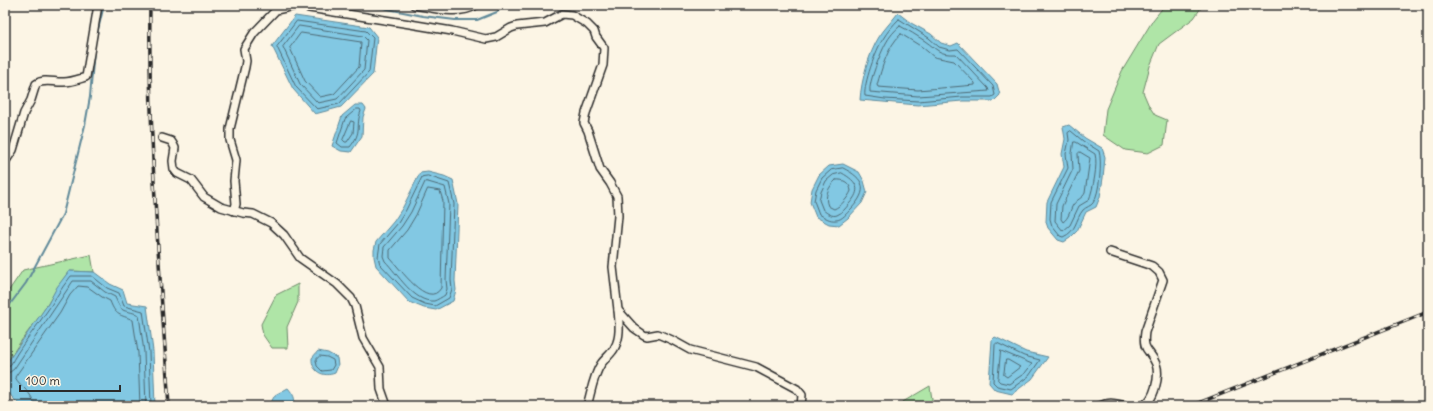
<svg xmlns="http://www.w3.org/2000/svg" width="1433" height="411" font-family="Delius,sans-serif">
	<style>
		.green { fill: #afe5a7; stroke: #6d8869 }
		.water { fill: #82c8e3; stroke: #5f8999 }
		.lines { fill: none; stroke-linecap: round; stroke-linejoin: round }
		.shore { stroke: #4e6a75; stroke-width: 1 }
		.stream { stroke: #5f8999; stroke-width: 2 }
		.minor-casing { stroke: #2b2b2b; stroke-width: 10 }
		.minor { stroke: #fcf5e5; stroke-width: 7 }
		.rail-casing { stroke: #2b2b2b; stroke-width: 3.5 }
		.rail { stroke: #fcf5e5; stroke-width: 2; stroke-dasharray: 6; stroke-linecap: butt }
	</style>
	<rect width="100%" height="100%" fill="#fcf5e5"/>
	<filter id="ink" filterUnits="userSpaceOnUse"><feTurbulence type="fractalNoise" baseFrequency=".025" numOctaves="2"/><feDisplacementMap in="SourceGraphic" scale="8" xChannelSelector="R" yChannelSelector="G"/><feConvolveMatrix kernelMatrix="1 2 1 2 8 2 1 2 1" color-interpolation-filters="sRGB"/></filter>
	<g filter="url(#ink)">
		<g class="green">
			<path d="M1165 5H1203L1194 18 1159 44 1150 66 1143 92 1149 106 1155 115 1167 120 1164 145 1148 153 1125 150 1103 135 1106 109 1122 71 1153 20Z"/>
			<path d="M91 255 94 272 69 271C59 285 51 299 42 313 29 331 14 348 5 368V296L23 270Z"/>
			<path d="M298 284V302L287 327 288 348H272L263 335 261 324 276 295Z"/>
			<path d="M930 386 933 406H896Z"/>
		</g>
		<g class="water">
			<path d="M898 13 911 23 931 34 941 43 951 46 958 43 997 84 1000 95 994 101H962L918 105 860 100C861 81 869 53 879 37 884 29 892 21 898 13Z"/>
			<path d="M295 16 369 27 377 37 373 74 341 107 315 114 293 89 272 46Z"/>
			<path d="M355 105H363L366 109 363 117 362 136 351 152 341 151 332 146 342 116Z"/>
			<path d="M1069 125 1085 138 1102 148 1105 157 1103 178 1100 197 1096 207 1086 212 1077 231 1070 238 1064 242 1058 240 1048 228 1046 222 1047 202 1064 167 1062 154 1065 139 1063 127Z"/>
			<path d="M843 164 859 172 864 181 867 192 862 203 848 218 839 225 829 224 816 217 810 202 812 189 819 175 829 166Z"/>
			<path d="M428 172 444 176 453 180 458 204 455 281 456 290 453 301 436 310 424 308 409 302 376 266 374 257V250L376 242 394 221 403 207 420 173Z"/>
			<path d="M69 271 94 272 110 284 123 290 127 303 147 306 153 351 155 406H21C10 395 5 392 5 376 5 370 6 366 8 361L48 304 57 287Z"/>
			<path d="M995 337 1026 352 1048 357 1032 379 1012 394 995 390 989 383 992 340Z"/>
			<path d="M318 351 328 353 337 358 338 366 335 373C323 378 311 371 312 358Z"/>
			<path d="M288 388C293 394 296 398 294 406H269L275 395Z"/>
		</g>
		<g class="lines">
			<g class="shore">
				<path d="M899 19 929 38 939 47 950 50 958 49 993 86 995 95 992 97H962L918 101 885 99 865 96C863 85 876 49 883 39 887 32 893 25 899 19Z"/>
				<path d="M297 21 366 31 373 38 369 72 339 104 317 109 296 87 277 47Z"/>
				<path d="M299 26 363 36 367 40 364 70 337 99 318 103 300 84 283 47Z"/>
				<path d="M900 26C908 30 917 36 925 41 938 50 939 55 956 54L988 88 989 91 918 96 870 92C868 83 881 52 886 43 889 37 895 30 900 26Z"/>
				<path d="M301 33 361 42 359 67 334 94 320 97 305 81 290 48Z"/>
				<path d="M901 34 922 47 934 57 954 61 975 83V85L918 90 878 87 877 85C882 68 887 47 901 34Z"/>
				<path d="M357 109H360L361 111C355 127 363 131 350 147H342L337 143 345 119Z"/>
				<path d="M351 121 354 122 353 133 347 142H345L343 140Z"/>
				<path d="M1071 131 1083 141 1099 151C1102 161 1100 193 1093 203 1091 206 1086 207 1083 210 1075 220 1077 231 1063 237L1060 236 1052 226 1050 219 1051 202 1068 168 1066 154 1069 140 1068 133Z"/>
				<path d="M1074 142H1076L1095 154C1098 165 1093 189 1089 200L1079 206 1070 225 1063 231 1055 221 1056 204 1073 169 1072 154Z"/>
				<path d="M1080 152 1090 158 1085 193C1083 198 1077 199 1073 205 1070 210 1069 218 1063 222L1061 219 1062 206 1079 171 1078 154Z"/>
				<path d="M843 168C865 179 869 190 851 209 847 213 842 220 836 220 830 221 824 217 819 214L814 201 816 190 822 178 831 170Z"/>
				<path d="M842 173C858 182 862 190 849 204 846 208 842 213 837 215 832 217 827 213 823 210L819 200 821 192 826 181 833 175Z"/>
				<path d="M428 176 449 183 454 204 451 280 452 289 449 298 435 306 425 304 412 298 380 264 378 257 380 244 398 223 406 210 422 177Z"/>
				<path d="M836 180C844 179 850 183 851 191 848 198 841 206 834 209L828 206C824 197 828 187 836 180Z"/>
				<path d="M428 182 445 187 449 204 446 280 447 289 445 295C442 297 437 300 434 301 414 303 397 273 385 261L383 256 384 247 402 226 411 212 425 182Z"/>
				<path d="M428 189 440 191 443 201 441 288C428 310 399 267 390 258V250L407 230 416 215Z"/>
				<path d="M997 343 1024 356 1040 360 1029 376 1011 389 997 386 993 382 995 345Z"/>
				<path d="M1001 351 1032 364 1025 373 1009 384 1000 382 998 380Z"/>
				<path d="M320 356 327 357 333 360 334 365 331 370 322 371 317 366 316 360Z"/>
				<path d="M1006 360H1008L1020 367 1007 377 1004 375Z"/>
				<path d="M5 368 10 366C19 348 32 333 43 317 53 304 60 289 71 276H92L107 288 119 293 124 306 143 311 149 352 151 406"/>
				<path d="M5 373 10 372 14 369 73 281H91L105 292 115 297C123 316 123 308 139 315L144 352 146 406"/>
				<path d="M34 406C34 393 20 387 15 377L60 313 70 295 78 286 88 287 102 297 110 301C116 317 120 314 133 320L138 353 140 406"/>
			</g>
			<g class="stream">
				<path d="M350 5 383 8 423 16 455 20H477L497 12 504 5"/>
				<path d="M96 38 104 5"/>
				<path d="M5 311 26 283 63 214 85 125 90 97 94 50"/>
			</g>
			<g class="minor-casing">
				<g id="minor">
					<path d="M414 5C433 8 459 16 476 5"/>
					<path d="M162 138 171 141 173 144 175 148 173 161 174 169 177 173 191 180 204 197 221 207 243 213 253 214 271 223 284 235 300 258 337 284 351 298 355 306 363 338 380 367 381 389 387 406"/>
					<path d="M5 162 13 150 24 113 31 100 36 84C44 78 55 83 64 82 71 82 79 79 86 77L98 5"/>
					<path d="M234 211 236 204 234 181 236 160 230 140V129L245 67 246 61 244 49 254 33 276 10 299 5 309 8 410 24 452 31 486 39 496 37 511 28 517 26 545 23 562 14 572 15 587 24 594 31 596 37 604 48 603 65 586 113 584 123 588 131 600 169 610 183 617 196 618 216 613 267 618 310 634 328 644 335 647 336 658 334 672 340 690 350 756 367 797 389 802 395 801 406"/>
					<path d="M1110 252 1152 266 1159 272 1163 280 1145 332C1142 352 1150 349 1156 364 1160 375 1155 401 1142 406"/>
					<path d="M587 406C591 393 593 376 601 364 605 358 612 354 615 347 621 336 619 322 618 310"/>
					<path d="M1100 406C1110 401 1116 404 1126 406"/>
				</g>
			</g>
			<use href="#minor" class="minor"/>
			<g class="rail-casing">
				<g id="rail">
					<path d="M150 5C148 139 160 273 169 406"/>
					<path d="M1191 406 1428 312"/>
				</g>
			</g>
			<use href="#rail" class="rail"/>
		</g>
	</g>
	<rect width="1433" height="411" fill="none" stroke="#fcf5e5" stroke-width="20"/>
	<rect x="10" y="10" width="1413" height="391" fill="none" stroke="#2b2b2b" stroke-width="1.5" filter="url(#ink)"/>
	<path d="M20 385v6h100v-6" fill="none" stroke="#2b2b2b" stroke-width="2"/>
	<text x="26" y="385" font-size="12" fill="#2b2b2b" stroke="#fcf5e5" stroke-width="3" paint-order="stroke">100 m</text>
</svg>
